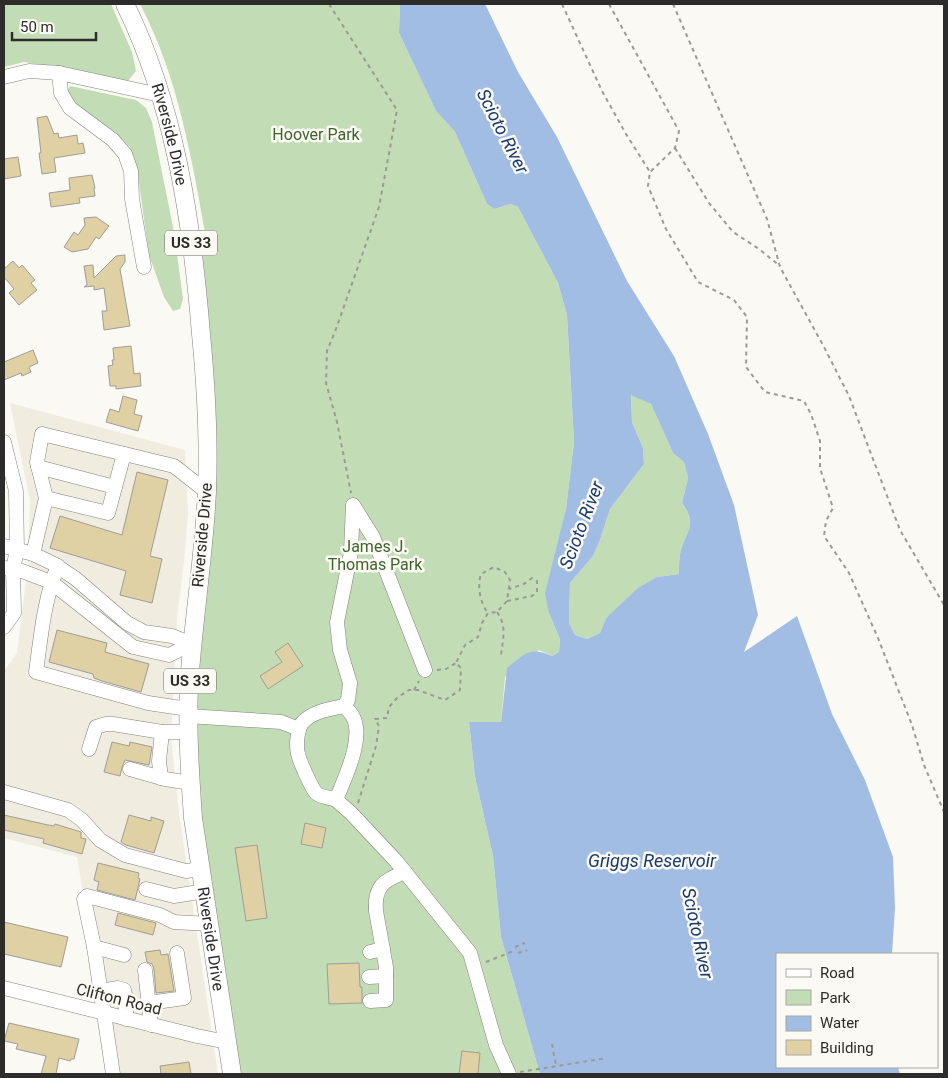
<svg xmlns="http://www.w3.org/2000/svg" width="948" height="1078" font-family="Roboto,sans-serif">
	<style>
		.built { fill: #f0ecdf }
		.green { fill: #c2dcb6 }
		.water { fill: #a2bde3; fill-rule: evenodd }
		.building { fill: #dfd1a3; stroke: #9e9d97 }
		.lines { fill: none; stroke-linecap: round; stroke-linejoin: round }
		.minor-casing { stroke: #83827c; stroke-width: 15 }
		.major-casing { stroke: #83827c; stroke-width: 19 }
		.path { stroke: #9b9a96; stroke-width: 2; stroke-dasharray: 4 4; stroke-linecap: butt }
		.minor { stroke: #fff; stroke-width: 14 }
		.major { stroke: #fff; stroke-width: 18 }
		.labels { text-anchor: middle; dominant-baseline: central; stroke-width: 5; stroke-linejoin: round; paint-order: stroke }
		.shield { fill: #faf9f3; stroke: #6a6a66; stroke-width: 1 }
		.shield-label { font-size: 15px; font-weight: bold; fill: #2d2c2a }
		.street-label { font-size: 16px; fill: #2d2c2a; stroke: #faf9f3 }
		.park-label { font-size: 16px; fill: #40632c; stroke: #faf9f3 }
		.water-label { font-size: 18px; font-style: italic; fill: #193b6a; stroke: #faf9f3 }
	</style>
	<rect width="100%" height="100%" fill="#faf9f3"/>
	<path class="built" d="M10 403 185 450 188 513 184 562 177 617 171 737 179 813 218 1074H113L77 857 4 838V746H5L4 671 17 653 28 565 30 500Z"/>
	<g class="green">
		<path d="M4 4H111L132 52 136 71 127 82 93 73 24 62 4 67Z"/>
		<path d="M140 4H400L399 33 436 111 455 132 487 204 494 209 511 204 518 207 558 283 567 315 574 442 566 509 549 613 560 639 559 652 552 656 539 650 505 677 501 722H469L475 777 493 856 501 937 540 1074H232L191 783 207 492 191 245 207 243C192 161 179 78 140 4Z"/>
		<path d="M70 86 136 100 146 108 152 122 174 232 183 299 180 309 173 311 164 297 149 255 137 169 130 147 115 132 77 107 67 91Z"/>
		<path d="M631 394 651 404 673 453 684 462 688 478 682 503C699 526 685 531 680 554 679 560 679 567 679 574L657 577 606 618 600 633 587 639 575 635 569 623 570 583 593 556 600 540 610 509 644 464 643 448 632 422Z"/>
	</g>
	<path class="water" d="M400 4H485L518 72 557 137 627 281 674 356 708 434 734 505 758 615 744 652 797 616 832 714 865 780 893 857 895 908 892 954H777V1067H898L900 1074H540L501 937 493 856 475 777 469 722H501L507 668C525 654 529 646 552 656L559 652 560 639 549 613 545 593 566 509 574 442 567 315 558 283 518 207 511 204 494 209 487 204 455 132 436 111 399 33ZM631 395 651 404 673 453 684 462 688 478 682 503C699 526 685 531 680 554 679 560 679 567 679 574L657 577 638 588 606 618 600 633 587 639 575 635 569 623 570 583 593 556 600 540 610 509 644 464 643 448 632 422Z"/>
	<g class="building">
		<path d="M47 116 54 134 58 133 59 138 77 135 78 144 83 143 85 153 54 158 56 172 42 174 39 153H41L37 118Z"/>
		<path d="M18 157 21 176 4 179V159Z"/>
		<path d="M92 175 95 188H94L95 196 79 198 80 203 51 207 49 193 70 190 69 178Z"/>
		<path d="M96 217 109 226 99 239 96 237 88 249 72 252 64 247 74 232 78 235 85 225 84 218Z"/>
		<path d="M125 255V262L120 269 130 326 104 330 102 311H107L104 288 94 290V286L84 287 87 285 84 266 93 265 94 278 116 256Z"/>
		<path d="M13 261 19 268 22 265 35 280 31 283 37 290 19 305 9 293 14 289 4 277V269Z"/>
		<path d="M131 346 134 374 140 373 141 386 116 389V386H110L108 366 113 365 112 360H114L113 348Z"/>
		<path d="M33 350 38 363 29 367 31 372 22 376 21 373 4 380V362Z"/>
		<path d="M123 396 137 400 134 414 142 416 138 431 106 422 110 409 119 412Z"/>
		<path d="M137 472 168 480 150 556 162 559 152 603 120 595 126 571 50 548 60 516 122 535Z"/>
		<path d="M57 630 107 643 105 652 149 664 141 692 102 681 94 678 93 674 49 662Z"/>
		<path d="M288 643 303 666 268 689 260 676 282 662 275 652Z"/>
		<path d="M112 742 129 746 130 742 152 747 149 765 125 760 122 767 120 776 104 772Z"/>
		<path d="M4 815 48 825 54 826 55 824 81 832V838L86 839 82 854 43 843 44 839 4 830Z"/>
		<path d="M129 815 151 821V817L164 821 154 853 126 845 121 842Z"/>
		<path d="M305 823 326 828 322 848 301 844Z"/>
		<path d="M257 845 267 918 246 921 235 848Z"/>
		<path d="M98 863 139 873 138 878 140 879 135 900 97 890 99 882 94 880Z"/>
		<path d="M118 913 156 923 153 935 115 925Z"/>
		<path d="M4 922 68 937 61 967 4 954Z"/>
		<path d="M160 950 161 955 168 954 174 991 156 993 154 969 152 964 147 962 145 952Z"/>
		<path d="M359 963 360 987H362V1003L329 1004 327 964Z"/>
		<path d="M9 1023 79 1039 74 1059H71L70 1061 59 1058 56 1074H41L46 1056 16 1049 18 1044 4 1041Z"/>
		<path d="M462 1051 480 1053 478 1074H459Z"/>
		<path d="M189 1062 191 1074H161L160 1066Z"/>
	</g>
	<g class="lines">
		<g class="minor-casing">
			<g id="minor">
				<path d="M59 73 61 93 70 108 113 140 125 154 131 171 132 199 144 267"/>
				<path d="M4 77 29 71 59 73 160 95"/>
				<path d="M4 442 16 491 17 550 13 569 14 613 4 627"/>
				<path d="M38 467 115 487"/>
				<path d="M46 498 108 513 124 454"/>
				<path d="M4 546 33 554 54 564 76 579 127 623 144 632 172 636 192 644"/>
				<path d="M33 554 46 498 37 462 42 434 174 466 207 492"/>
				<path d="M58 566C44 599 41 636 36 672L148 703 188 709"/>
				<path d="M4 568 22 571 51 582 133 647 169 655 192 644"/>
				<path d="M344 706C347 709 350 712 352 715 365 736 346 775 338 795L335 799C329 798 321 797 316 793 311 787 300 762 298 754 296 745 297 727 304 721 314 711 331 709 344 706L348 700 350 683 340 650 337 622 351 552 353 505 373 537 425 670"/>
				<path d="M188 716 281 722 299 729"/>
				<path d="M89 749 96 727 106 724H113L162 732H188"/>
				<path d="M130 769 165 779 191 783"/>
				<path d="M161 778 159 761 162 732"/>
				<path d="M4 792 68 810 82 820 100 840 125 855 186 871 201 869"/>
				<path d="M335 799 351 813 396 861 470 953 496 1045 509 1074"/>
				<path d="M146 889 174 896 205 891"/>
				<path d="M94 947 124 955"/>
				<path d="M370 952 383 949"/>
				<path d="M145 970 151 1025"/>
				<path d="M369 977 386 976"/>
				<path d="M4 988 197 1036 227 1042"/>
				<path d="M100 991 118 988 124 990 126 998V1019"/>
				<path d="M370 1001 386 1000V967L376 911C374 886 384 880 405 872"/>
				<path d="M149 1003 184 998 177 953"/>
				<path d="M113 1074 94 947 84 899 87 896 160 915 174 922 210 924"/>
			</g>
		</g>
		<g class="major-casing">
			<g id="major">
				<path id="s1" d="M125 4C175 106 192 222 201 334 206 386 209 439 207 491 204 556 193 621 189 686 187 730 190 774 193 818L232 1074"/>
			</g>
		</g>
		<g class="path">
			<path d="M329 4 397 110 379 207 336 329 327 351 326 383 337 422 351 493"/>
			<path d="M562 4 602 91 626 134 650 172"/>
			<path d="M609 4 679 131 675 148 650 172 648 186 666 229 698 282 734 300 747 317 746 367 765 392 804 401 811 414 820 441V468L833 508 826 521 824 536 849 573 878 638 912 725 924 765 944 812"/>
			<path d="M673 4 767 219 780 267 824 347 849 396 900 530 944 605"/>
			<path d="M675 148 709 203 733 232 759 249 780 266"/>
			<path d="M507 601 532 596 537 592V581L532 578 524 584 509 589"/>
			<path d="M497 612C507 626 503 639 501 655"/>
			<path d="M437 670 446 669 456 663"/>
			<path d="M414 690 419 681"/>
			<path d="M358 803 376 746 379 726 375 719 387 718 389 707 398 697 409 690H418L445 700 460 690 461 668 456 663 465 645 478 637 482 623 488 613 497 612 507 601 510 580 505 572 494 567 481 574C477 586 480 603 488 613"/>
			<path d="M515 947 525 943"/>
			<path d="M518 953 527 950"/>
			<path d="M486 962 516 950"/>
			<path d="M552 1044 556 1066"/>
			<path d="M520 1072 607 1058"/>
		</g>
		<use href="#minor" class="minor"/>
		<use href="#major" class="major"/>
	</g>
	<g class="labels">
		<g class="shield">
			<rect x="165" y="230.5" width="52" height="25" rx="4"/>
			<rect x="164" y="668.5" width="52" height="25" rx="4"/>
		</g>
		<g class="shield-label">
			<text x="191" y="243">US 33</text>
			<text x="190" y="681">US 33</text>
		</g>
		<g class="street-label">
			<text stroke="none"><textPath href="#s1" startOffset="138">Riverside Drive</textPath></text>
			<text transform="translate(202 535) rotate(-85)">Riverside Drive</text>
			<text stroke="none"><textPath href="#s1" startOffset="948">Riverside Drive</textPath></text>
			<text transform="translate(119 999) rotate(14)">Clifton Road</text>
		</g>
		<g class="park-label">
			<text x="316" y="134">Hoover Park</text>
			<text x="375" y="546">James J.<tspan x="375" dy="18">Thomas Park</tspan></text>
		</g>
		<g class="water-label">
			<text transform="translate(503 131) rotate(63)">Scioto River</text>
			<text transform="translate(581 525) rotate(-69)">Scioto River</text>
			<text x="652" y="860">Griggs Reservoir</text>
			<text transform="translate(698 933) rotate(78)">Scioto River</text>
		</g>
	</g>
	<rect width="948" height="1078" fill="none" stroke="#2d2c2a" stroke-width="10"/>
	<rect x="776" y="953" width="162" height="115" fill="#faf9f3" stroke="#a8a7a3"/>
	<rect x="786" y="969" width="25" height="8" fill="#ffffff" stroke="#a8a7a3"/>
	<text x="820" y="978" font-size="15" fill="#2d2c2a">Road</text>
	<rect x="786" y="990" width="25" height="15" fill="#c2dcb6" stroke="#a8a7a3"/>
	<text x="820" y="1003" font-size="15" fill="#2d2c2a">Park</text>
	<rect x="786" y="1016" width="25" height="15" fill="#a2bde3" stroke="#a8a7a3"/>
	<text x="820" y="1028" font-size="15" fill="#2d2c2a">Water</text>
	<rect x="786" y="1040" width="25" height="15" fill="#dfd1a3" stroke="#a8a7a3"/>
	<text x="820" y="1053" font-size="15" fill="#2d2c2a">Building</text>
	<path d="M12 32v8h84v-8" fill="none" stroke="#2d2c2a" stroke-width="2.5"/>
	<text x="20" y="32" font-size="15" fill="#2d2c2a" stroke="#faf9f3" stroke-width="4" paint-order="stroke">50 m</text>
</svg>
